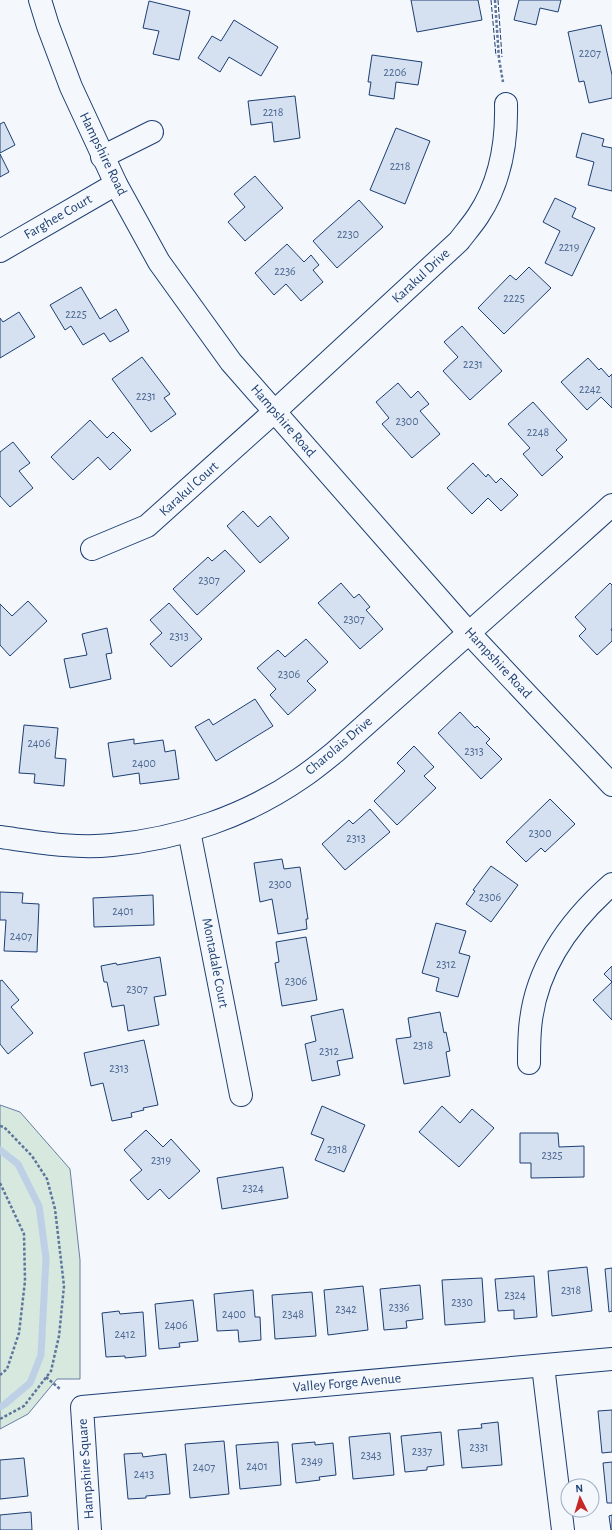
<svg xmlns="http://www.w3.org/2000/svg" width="612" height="1530" font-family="'Alegreya Sans',sans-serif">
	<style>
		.green { fill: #d7e8df; stroke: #687fa3 }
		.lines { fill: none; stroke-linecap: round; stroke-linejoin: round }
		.stream { stroke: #bed0e5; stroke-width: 7 }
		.building { fill: #d5e0f0; stroke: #1d3f73 }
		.minor-casing { stroke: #1d3f73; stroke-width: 24 }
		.path { stroke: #5e769c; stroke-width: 2.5; stroke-dasharray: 3 2; stroke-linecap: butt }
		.minor { stroke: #f4f7fb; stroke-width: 22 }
		.fence { stroke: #1d3f73; stroke-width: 1; stroke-dasharray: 5 2; stroke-linecap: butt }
		.labels { text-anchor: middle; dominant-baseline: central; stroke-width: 3; stroke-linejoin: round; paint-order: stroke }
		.number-label { font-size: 12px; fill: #4b6792 }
		.street-label { font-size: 14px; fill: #1d3f73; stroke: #f4f7fb }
	</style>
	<rect width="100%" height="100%" fill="#f4f7fb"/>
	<path class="green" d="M0 1105 20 1112 70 1169 80 1260V1379H57L28 1414 0 1429Z"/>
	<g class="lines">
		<path class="stream" d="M0 1150 18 1164 39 1206 46 1258 41 1355 30 1383 5 1404 0 1407"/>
	</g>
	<g class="building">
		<path d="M411 0H478L482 20 417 32Z"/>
		<path d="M519 0H561L558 12 540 8 536 25 514 20Z"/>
		<path d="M149 1 190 11 179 60 153 54 159 31 143 28Z"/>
		<path d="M234 20 278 47 261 76 229 57 220 72 198 58 212 36 221 41Z"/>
		<path d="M601 25 612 75V98L589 103 584 81 579 82 568 32Z"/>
		<path d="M372 55 422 62 418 85 396 82 394 99 369 95 371 82H368Z"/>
		<path d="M295 96 300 138 274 142 272 122 251 125 248 101Z"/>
		<path d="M4 122 15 145 0 153V124Z"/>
		<path d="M396 128 430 141 405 204 370 190Z"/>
		<path d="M582 133 604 139 602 146 612 148V191L588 185 594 162 576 157Z"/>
		<path d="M0 154 9 172 0 177Z"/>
		<path d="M255 176 283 208 245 241 228 222 245 207 234 194Z"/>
		<path d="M555 198 576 208 572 217 595 228 572 276 545 263 560 231 543 222Z"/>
		<path d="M359 200 383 227 337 268 313 241Z"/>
		<path d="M287 244 304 262 311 255 319 265 313 270 323 282 301 301 286 284 274 295 255 273Z"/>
		<path d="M529 267 551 288 504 334 478 308 510 275 516 280Z"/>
		<path d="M81 287 100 319 116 309 129 331 110 342 104 333 83 345 71 326 65 330 50 305Z"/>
		<path d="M19 312 35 337 0 358V318L3 322Z"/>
		<path d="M462 326 502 371 470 400 443 371 458 357 444 342Z"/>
		<path d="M142 357 170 394 164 398 176 414 151 432 112 379Z"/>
		<path d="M588 358 599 370 601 368 609 377 612 374V408L601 397 587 410 561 382Z"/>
		<path d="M398 383 411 398 418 391 429 404 420 411 440 434 412 458 382 424 389 418 376 402Z"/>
		<path d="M533 402 567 440 556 450 563 457 542 476 523 454 530 448 508 424Z"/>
		<path d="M90 420 107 438 113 432 131 450 110 470 98 457 73 480 51 457Z"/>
		<path d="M13 442 30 463 19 471 33 488 10 507 0 496V452Z"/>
		<path d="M473 463 486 477 488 474 496 483 501 478 518 495 501 511 488 498 472 514 447 488Z"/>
		<path d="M243 511 258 527 270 516 289 538 260 563 227 526Z"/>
		<path d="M225 550 245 571 197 615 173 589 208 557 212 561Z"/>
		<path d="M341 583 354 598 359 594 370 607 366 610 383 629 360 649 318 603Z"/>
		<path d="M610 583 612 585V628L611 630 612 631V641L597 655 579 636 586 629 575 617Z"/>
		<path d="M28 601 47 621 10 656 0 645V604L12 616Z"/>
		<path d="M169 603 202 639 171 667 150 644 162 633 150 620Z"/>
		<path d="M107 628 112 653 106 654 111 679 70 688 64 659 87 655 82 634Z"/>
		<path d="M306 639 328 662 307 681 316 690 288 715 270 695 276 689 257 668 278 650 285 657Z"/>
		<path d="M255 699 273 726 216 761 195 727 209 719 213 725Z"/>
		<path d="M460 712 475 728 477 726 490 739 486 743 502 759 481 779 438 733Z"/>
		<path d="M24 725 58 728 55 758 66 759 64 786 34 783 35 774 19 773Z"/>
		<path d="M134 739V744L163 740 165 752 175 750 179 779 140 784 139 773 113 777 108 743Z"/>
		<path d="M414 746 434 767 424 776 436 788 397 825 374 801 405 771 397 763Z"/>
		<path d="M550 799 575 824 545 852 541 848 526 862 506 842Z"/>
		<path d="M370 809 390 832 345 870 322 844 349 820 353 824Z"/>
		<path d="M282 859 284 869 300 867 308 919H306L307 929 278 934 272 899 260 902 254 863Z"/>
		<path d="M491 866 518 885 491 922 466 904 475 891 473 890Z"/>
		<path d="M0 892 23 893 22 903 39 904 37 952 4 951 6 920H0Z"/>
		<path d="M153 895 154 925 94 927 93 898Z"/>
		<path d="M436 923 466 931 459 953 470 956 458 997 436 991 439 978 422 973Z"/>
		<path d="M306 937 317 1000 282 1006 275 963 279 962 276 942Z"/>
		<path d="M160 957 166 995 154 997 159 1025 128 1031 124 1005 112 1007 107 982H104L101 966 116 963 117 965Z"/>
		<path d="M612 966V1020L593 1000 612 982 604 974Z"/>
		<path d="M2 980 19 1000 11 1007 33 1033 8 1054 0 1044V981Z"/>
		<path d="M343 1009 353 1058 337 1061 340 1075 312 1081 305 1044 316 1041 311 1016Z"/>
		<path d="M440 1012 444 1033 446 1032 450 1051 446 1052 450 1076 404 1084 396 1039 411 1037 408 1018Z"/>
		<path d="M144 1040 158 1105 143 1108 144 1110 131 1113 132 1117 112 1121 103 1083 91 1086 84 1053Z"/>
		<path d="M322 1106 365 1125 344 1172 315 1160 324 1139 311 1134Z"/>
		<path d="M442 1106 460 1123 472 1109 494 1128 459 1167 419 1132Z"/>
		<path d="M146 1130 163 1147 171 1139 200 1171 169 1199 160 1189 148 1200 130 1180 142 1170 124 1150Z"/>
		<path d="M520 1133H558L559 1147 584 1146V1177L531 1178V1163H520Z"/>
		<path d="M283 1167 288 1198 222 1209 217 1178Z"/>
		<path d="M587 1267 592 1311 552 1316 548 1271Z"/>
		<path d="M612 1268V1311L609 1312 605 1269Z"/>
		<path d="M534 1276 537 1317 514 1319V1310L498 1311 495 1279Z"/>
		<path d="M482 1278 485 1322 445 1325 442 1280Z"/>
		<path d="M420 1285 423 1319 406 1321 407 1328 384 1330 380 1289Z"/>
		<path d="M363 1286 368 1330 328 1335 324 1290Z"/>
		<path d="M253 1290 255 1317H260L261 1340 239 1342 238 1330 217 1331 214 1294Z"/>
		<path d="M312 1292 316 1336 275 1339 272 1295Z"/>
		<path d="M193 1300 198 1341 179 1343 180 1347 159 1349 155 1304Z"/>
		<path d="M119 1311 120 1314 143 1312 146 1356 125 1358V1356L106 1357 102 1313Z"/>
		<path d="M612 1410V1452L602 1453 598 1411Z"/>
		<path d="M498 1422 502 1465 462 1468 458 1430 482 1428 481 1424Z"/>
		<path d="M441 1432 444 1465 427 1467V1470L405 1472 401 1436Z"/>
		<path d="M390 1433 394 1475 353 1479 349 1437Z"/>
		<path d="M224 1441 229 1494 190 1498 185 1444Z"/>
		<path d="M278 1442 281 1485 240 1489 236 1445Z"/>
		<path d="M315 1442V1445L333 1443 336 1475 319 1477 320 1480 296 1483 292 1444Z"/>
		<path d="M142 1453 143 1457 166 1454 170 1494 146 1496V1498L128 1499 124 1454Z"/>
		<path d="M24 1458 28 1496 0 1499V1460Z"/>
		<path d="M612 1462V1503H607L603 1463Z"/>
		<path d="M31 1512 32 1530H0V1515Z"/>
		<path d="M612 1515V1530H611L609 1516Z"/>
	</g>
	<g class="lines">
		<g class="minor-casing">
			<g id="minor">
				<path d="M40 0 48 26 71 87 116 184 159 262 231 362 469 633 612 785"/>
				<path d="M102 157 152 132"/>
				<path d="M0 251 116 184"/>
				<path d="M92 549 147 526 274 412 459 241C465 233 472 225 478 216 500 183 507 144 506 104"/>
				<path d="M189 831 241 1095"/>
				<path d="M0 837C37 842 75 849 112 845 179 839 246 816 301 778 313 770 324 761 335 752L562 550 612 505"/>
				<path d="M529 1063C529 1049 529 1034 531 1020 538 964 571 920 612 884"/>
				<path d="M543 1366 563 1530"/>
				<path d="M90 1530 82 1407 612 1359"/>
			</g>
		</g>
		<g class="path">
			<path d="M495 0 499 59 503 82"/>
			<path d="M0 1126 4 1127 32 1156 47 1179 55 1209 64 1286 59 1336 51 1371 24 1406 0 1419"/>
			<path d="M0 1183 24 1234 25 1281 19 1333 7 1369 0 1375"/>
			<path d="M46 1377 60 1389"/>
		</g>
		<use href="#minor" class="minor"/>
		<g class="fence">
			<path d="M491 0 496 56"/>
			<path d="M498 0 502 57"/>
		</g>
	</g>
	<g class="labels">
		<g class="number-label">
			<text x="590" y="53">2207</text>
			<text x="395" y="72">2206</text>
			<text x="273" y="112">2218</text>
			<text x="400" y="166">2218</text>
			<text x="348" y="234">2230</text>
			<text x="569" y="247">2219</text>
			<text x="285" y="271">2236</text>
			<text x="514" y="298">2225</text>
			<text x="76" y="314">2225</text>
			<text x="473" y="364">2231</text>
			<text x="590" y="389">2242</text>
			<text x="146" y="396">2231</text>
			<text x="407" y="421">2300</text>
			<text x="538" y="432">2248</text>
			<text x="209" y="580">2307</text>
			<text x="354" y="619">2307</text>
			<text x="179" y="636">2313</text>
			<text x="289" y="674">2306</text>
			<text x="39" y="743">2406</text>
			<text x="474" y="751">2313</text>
			<text x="144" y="763">2400</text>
			<text x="540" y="833">2300</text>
			<text x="356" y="838">2313</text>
			<text x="280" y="884">2300</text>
			<text x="490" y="897">2306</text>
			<text x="123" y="911">2401</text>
			<text x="21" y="936">2407</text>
			<text x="446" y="964">2312</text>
			<text x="296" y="981">2306</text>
			<text x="137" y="989">2307</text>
			<text x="423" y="1045">2318</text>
			<text x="329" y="1051">2312</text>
			<text x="119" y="1068">2313</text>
			<text x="337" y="1149">2318</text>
			<text x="552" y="1155">2325</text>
			<text x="161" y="1160">2319</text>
			<text x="253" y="1188">2324</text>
			<text x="571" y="1290">2318</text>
			<text x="515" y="1295">2324</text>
			<text x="462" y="1302">2330</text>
			<text x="399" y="1307">2336</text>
			<text x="346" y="1309">2342</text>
			<text x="234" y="1314">2400</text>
			<text x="293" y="1314">2348</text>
			<text x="176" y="1325">2406</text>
			<text x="125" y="1334">2412</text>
			<text x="479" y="1447">2331</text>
			<text x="422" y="1451">2337</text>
			<text x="371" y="1455">2343</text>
			<text x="312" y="1461">2349</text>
			<text x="257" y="1466">2401</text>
			<text x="204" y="1467">2407</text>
			<text x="144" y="1474">2413</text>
		</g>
		<g class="street-label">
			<text transform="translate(103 154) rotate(64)">Hampshire Road</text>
			<text transform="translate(58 217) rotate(-30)">Farghee Court</text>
			<text transform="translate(421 276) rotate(-43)">Karakul Drive</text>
			<text transform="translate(283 421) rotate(49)">Hampshire Road</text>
			<text transform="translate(189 489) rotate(-42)">Karakul Court</text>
			<text transform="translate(498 663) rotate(47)">Hampshire Road</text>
			<text transform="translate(339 746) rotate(-40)">Charolais Drive</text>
			<text transform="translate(215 963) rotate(79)">Montadale Court</text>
			<text transform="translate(347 1383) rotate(-5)">Valley Forge Avenue</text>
			<text transform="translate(86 1469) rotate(-94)">Hampshire Square</text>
		</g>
	</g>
	<g transform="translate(580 1498) rotate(355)"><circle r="19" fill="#f4f7fb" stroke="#9eadc5"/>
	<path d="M0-3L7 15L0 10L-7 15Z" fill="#c62828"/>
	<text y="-6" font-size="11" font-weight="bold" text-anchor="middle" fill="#1d3f73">N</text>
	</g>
</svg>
